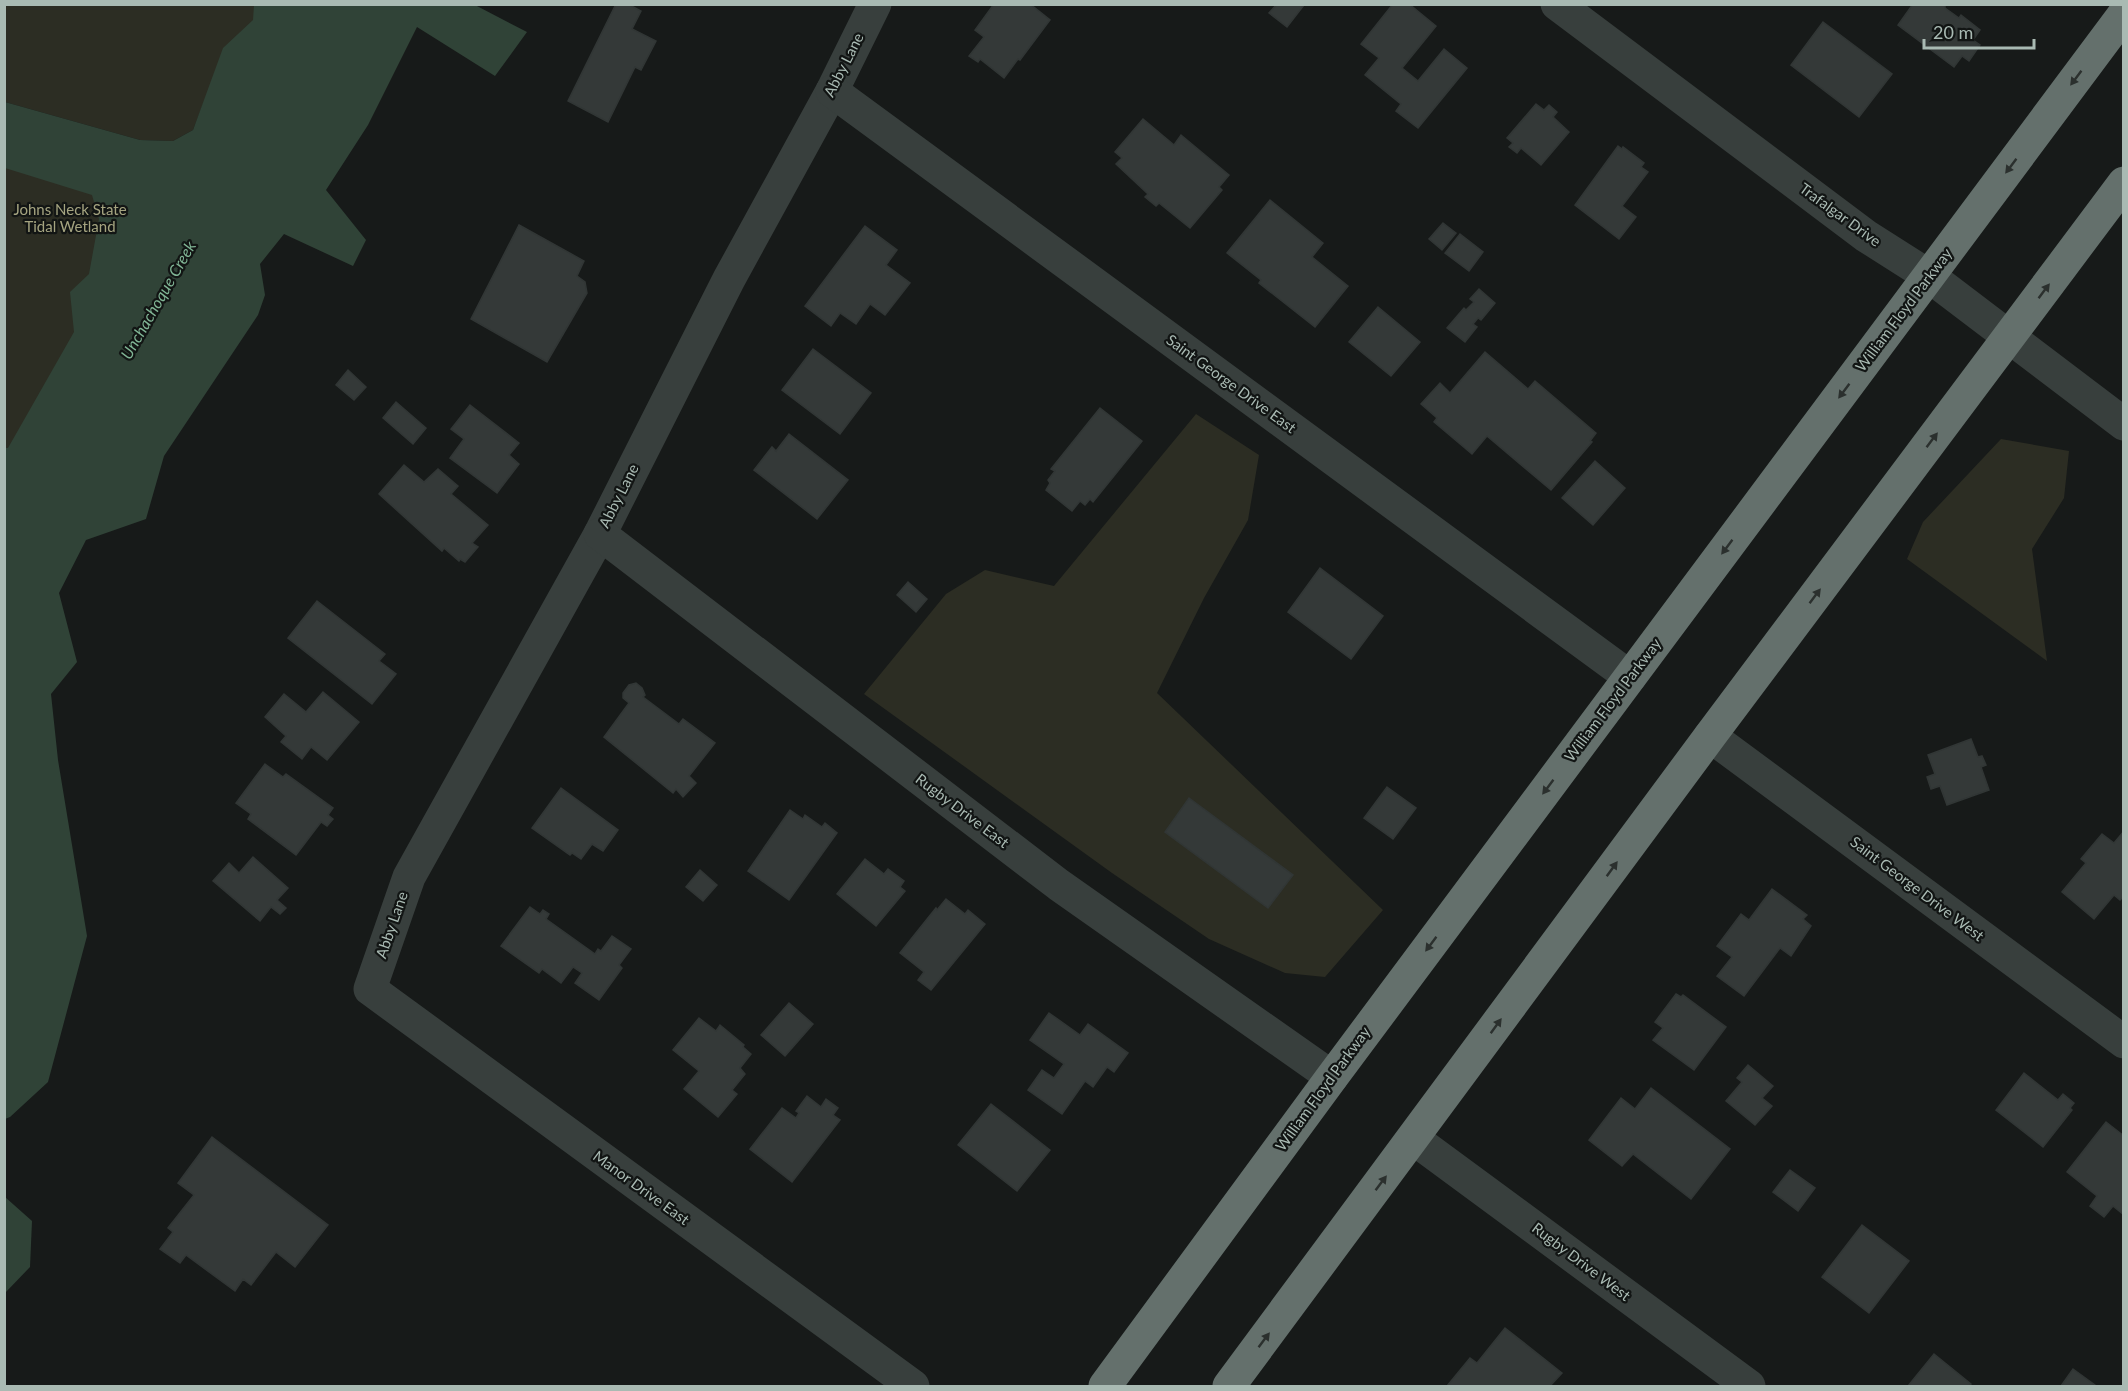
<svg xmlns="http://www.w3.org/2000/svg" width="2128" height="1391" viewBox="0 0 2128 1391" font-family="Lato,sans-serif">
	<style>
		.green { fill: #2c2d23 }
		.water { fill: #304337 }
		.building { fill: #343938; stroke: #313635; stroke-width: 1.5 }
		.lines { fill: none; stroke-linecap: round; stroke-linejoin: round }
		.street { stroke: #383f3d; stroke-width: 33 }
		.highway { stroke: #64706c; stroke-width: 33 }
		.oneway { fill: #2b302e }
		.labels { text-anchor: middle; stroke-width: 4.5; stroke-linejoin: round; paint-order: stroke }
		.street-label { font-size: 15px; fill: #a9bab3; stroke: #121514 }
		.park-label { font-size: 15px; fill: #a5a480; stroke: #121514 }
		.water-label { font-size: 16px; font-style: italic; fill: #80b595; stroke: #121514 }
	</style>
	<rect width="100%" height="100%" fill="#171a19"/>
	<g class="green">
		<polygon points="4,5 310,5 205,99 193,130 173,141 140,140 5,102"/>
		<polygon points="5,105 191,190 5,563"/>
		<polygon points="1196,414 1259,455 1248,520 1204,598 1157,693 1383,910 1325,977 1285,973 1209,939 1112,873 864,694 946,594 985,570 1054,586"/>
		<polygon points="2001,439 2069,451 2064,498 2032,549 2047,661 1907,559 1923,522"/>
	</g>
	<g class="water">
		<polygon points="254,5 475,5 527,32 495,76 417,27 368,125 326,190 366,240 353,266 284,234 260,264 265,295 258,315 164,456 146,519 86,540 59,593 77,662 51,694 58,760 87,936 48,1082 10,1117 5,1119 5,448 8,448 74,332 70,292 89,274 99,219 92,195 5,168 5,102 140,140 173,141 193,130 223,48 253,20"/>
		<polygon points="5,1197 32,1221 30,1267 5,1293"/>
	</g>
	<g class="building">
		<polygon points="616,4 628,4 641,11 632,29 656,41 641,70 635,67 608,122 568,101"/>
		<polygon points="994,4 1030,4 1050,20 1020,60 1018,59 1004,78 980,59 978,62 969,56 984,37 975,30"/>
		<polygon points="1277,4 1304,4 1304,5 1287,27 1269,13"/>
		<polygon points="1393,4 1409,4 1436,26 1402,68 1418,81 1444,49 1467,68 1418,128 1396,111 1401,104 1365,75 1379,58 1361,44"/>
		<polygon points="1913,4 1945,4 1945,8 1959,18 1961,15 1980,30 1973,40 1980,45 1969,61 1962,56 1954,67 1898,25"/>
		<polygon points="1823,22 1892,74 1859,117 1791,65"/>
		<polygon points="1536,104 1544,110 1549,105 1557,112 1553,117 1569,132 1541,165 1521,148 1517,153 1509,147 1513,143 1507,138"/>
		<polygon points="1143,119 1174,145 1181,135 1229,175 1219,187 1222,190 1190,228 1159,203 1156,206 1145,197 1148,194 1116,164 1122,158 1115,152"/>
		<polygon points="1618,146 1622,149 1623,147 1644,163 1641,167 1648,172 1622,206 1636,217 1619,239 1575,205"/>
		<polygon points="1270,200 1323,243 1312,257 1348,286 1315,327 1259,283 1261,280 1227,253"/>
		<polygon points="1443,223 1456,233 1442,250 1429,239"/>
		<polygon points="519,225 584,261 577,276 585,282 587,293 547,362 471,319"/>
		<polygon points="865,226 897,250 886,265 910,283 885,315 870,304 856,324 840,313 831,326 805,306"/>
		<polygon points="1460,234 1483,252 1469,271 1445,253"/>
		<polygon points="1479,289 1495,303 1481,320 1478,318 1473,324 1477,327 1465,342 1447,328 1464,308 1466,310 1474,302 1470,299"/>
		<polygon points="1378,307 1420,342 1391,376 1349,342"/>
		<polygon points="813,349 871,393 840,434 782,390"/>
		<polygon points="1485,352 1528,389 1535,381 1596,433 1590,441 1592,442 1551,490 1487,436 1472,454 1434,422 1437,418 1421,404 1440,383 1450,393"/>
		<polygon points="348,370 366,387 354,400 336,385"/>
		<polygon points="396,402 426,428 413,444 383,418"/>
		<polygon points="470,405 519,443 509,455 519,464 497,493 450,458 464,439 451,429"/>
		<polygon points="1100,408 1142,441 1093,502 1090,499 1085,505 1080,501 1072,511 1046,490 1050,483 1048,480 1055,471 1051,469"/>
		<polygon points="789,434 848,480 817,519 754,470 772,447 776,451"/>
		<polygon points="1595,461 1625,488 1593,525 1562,498"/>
		<polygon points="404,465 424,482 438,469 458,486 451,494 488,525 472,543 478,547 465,562 460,559 459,561 444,548 442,551 379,494"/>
		<polygon points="1320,568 1383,616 1351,659 1288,612"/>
		<polygon points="908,582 927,599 916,612 897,595"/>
		<polygon points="317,601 385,654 379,661 396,674 372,704 288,638"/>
		<polygon points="636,683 642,688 645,695 643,697 679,724 683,719 715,743 689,776 696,783 683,797 676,789 673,793 604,737 629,703 623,698 623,693 629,685"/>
		<polygon points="323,692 359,722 327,760 311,747 302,759 281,742 286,736 265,717 284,694 306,712"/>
		<polygon points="1971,739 1978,757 1982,756 1986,765 1981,767 1989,790 1947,805 1940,786 1931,789 1927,777 1935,774 1928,755"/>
		<polygon points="265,764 283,777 286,774 333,808 328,815 333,819 327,826 321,822 296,855 248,819 251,814 236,803"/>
		<polygon points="1387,787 1416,808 1393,839 1364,818"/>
		<polygon points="561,788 618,830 603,851 592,844 581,859 572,853 570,855 532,828"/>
		<polygon points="1189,798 1293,875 1268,908 1165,832"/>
		<polygon points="790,810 803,819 805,815 822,827 825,823 837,833 789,900 748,871"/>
		<polygon points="2124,831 2124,896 2120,900 2114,895 2094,919 2062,892 2086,863 2081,859 2102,834 2114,843"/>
		<polygon points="253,857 288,888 277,900 286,908 280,914 271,907 260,921 213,881 229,863 239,873"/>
		<polygon points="865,859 884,874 888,869 904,881 900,887 905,891 876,926 837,894"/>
		<polygon points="700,870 717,885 703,901 686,887"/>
		<polygon points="1772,889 1807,915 1803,919 1811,926 1791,956 1780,948 1744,996 1717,976 1732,957 1717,946 1741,914 1749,920"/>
		<polygon points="946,899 965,914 968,910 985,924 931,990 918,980 924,972 900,953 936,908 937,910"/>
		<polygon points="530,907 540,914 543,910 549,914 546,919 595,954 598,949 601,951 612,936 631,949 619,965 622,968 599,1000 575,983 582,973 573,967 561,983 542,969 539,973 501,946"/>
		<polygon points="1676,994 1681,997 1683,995 1726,1027 1694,1070 1653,1040 1663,1028 1655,1022"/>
		<polygon points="789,1003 813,1024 785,1056 761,1035"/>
		<polygon points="1049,1013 1080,1035 1088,1024 1128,1053 1114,1072 1107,1067 1093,1087 1085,1081 1062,1114 1028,1090 1042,1070 1054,1078 1064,1064 1030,1040"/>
		<polygon points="699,1018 716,1031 720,1025 744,1045 743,1047 751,1054 740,1068 745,1074 732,1090 737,1094 718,1117 684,1089 699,1071 673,1050"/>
		<polygon points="1748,1065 1773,1086 1762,1098 1772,1106 1755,1125 1726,1101 1742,1082 1737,1078"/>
		<polygon points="2024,1073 2058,1100 2063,1094 2074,1103 2070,1108 2072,1110 2043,1147 1996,1110"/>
		<polygon points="1651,1088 1730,1149 1691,1199 1633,1154 1622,1166 1589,1140 1621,1098 1635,1109"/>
		<polygon points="807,1096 821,1107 826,1099 838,1108 833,1115 840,1120 792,1182 750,1149 782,1108 796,1118 799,1113 796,1111"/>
		<polygon points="991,1104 1050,1150 1017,1191 958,1145"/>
		<polygon points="2106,1122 2124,1136 2124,1215 2113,1206 2104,1217 2090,1206 2097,1196 2067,1172"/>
		<polygon points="212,1137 328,1225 295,1267 276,1252 251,1285 243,1279 235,1291 186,1255 180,1263 160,1249 173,1232 168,1228 194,1195 178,1183"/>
		<polygon points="1790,1170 1815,1188 1798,1211 1773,1192"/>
		<polygon points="1862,1225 1909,1261 1869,1313 1822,1277"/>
		<polygon points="1505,1328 1562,1373 1550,1386 1447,1386 1470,1358 1477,1363"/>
		<polygon points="1934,1354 1971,1384 1969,1386 1908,1386"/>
		<polygon points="2073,1369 2095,1385 2094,1386 2061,1386"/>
	</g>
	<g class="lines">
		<g class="street">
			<polyline points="875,4 832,91 729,279 600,534 409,877 370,989 913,1386"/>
			<polyline points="1557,4 1866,236 1929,276 2124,424"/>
			<polyline points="832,91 1630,677"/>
			<polyline points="600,534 1059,885 1332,1077"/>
			<polyline points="1710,736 2124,1042"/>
			<polyline points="1414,1139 1749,1386"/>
		</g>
		<g class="highway">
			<polyline points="1105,1386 1332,1077 2124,14"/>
			<polyline points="1229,1386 1710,736 2124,183"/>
		</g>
	</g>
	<defs><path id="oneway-solid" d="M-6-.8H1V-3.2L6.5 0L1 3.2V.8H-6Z" transform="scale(1.5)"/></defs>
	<g class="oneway">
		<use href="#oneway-solid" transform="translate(2076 78) rotate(127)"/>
		<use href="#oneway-solid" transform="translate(2011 166) rotate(127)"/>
		<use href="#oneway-solid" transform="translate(2044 291) rotate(-53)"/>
		<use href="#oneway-solid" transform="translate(1844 391) rotate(127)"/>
		<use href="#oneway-solid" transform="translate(1932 440) rotate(-53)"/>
		<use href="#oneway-solid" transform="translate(1727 547) rotate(127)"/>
		<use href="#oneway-solid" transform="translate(1815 596) rotate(-53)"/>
		<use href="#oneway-solid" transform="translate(1548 787) rotate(127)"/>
		<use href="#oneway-solid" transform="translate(1612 869) rotate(-54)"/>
		<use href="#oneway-solid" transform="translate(1431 944) rotate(127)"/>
		<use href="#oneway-solid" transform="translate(1496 1026) rotate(-54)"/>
		<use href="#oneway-solid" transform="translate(1381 1183) rotate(-53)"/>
		<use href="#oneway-solid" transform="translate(1264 1340) rotate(-53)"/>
	</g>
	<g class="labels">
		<g class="street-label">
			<text transform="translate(844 65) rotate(-63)" y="5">Abby Lane</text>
			<text transform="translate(1840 215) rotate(36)" y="5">Trafalgar Drive</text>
			<text transform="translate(1904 310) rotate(-53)" y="5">William Floyd Parkway</text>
			<text transform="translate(1231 384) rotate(36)" y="5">Saint George Drive East</text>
			<text transform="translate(619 496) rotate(-63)" y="5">Abby Lane</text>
			<text transform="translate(1613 700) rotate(-53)" y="5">William Floyd Parkway</text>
			<text transform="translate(962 811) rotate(37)" y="5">Rugby Drive East</text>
			<text transform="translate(1917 889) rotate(37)" y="5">Saint George Drive West</text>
			<text transform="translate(392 925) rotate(-71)" y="5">Abby Lane</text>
			<text transform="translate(1323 1089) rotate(-54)" y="5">William Floyd Parkway</text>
			<text transform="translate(641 1188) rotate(36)" y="5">Manor Drive East</text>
			<text transform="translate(1581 1262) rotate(37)" y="5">Rugby Drive West</text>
		</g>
		<g class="park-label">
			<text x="70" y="215">Johns Neck State<tspan x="70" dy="17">Tidal Wetland</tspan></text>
		</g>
		<g class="water-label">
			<text transform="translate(158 300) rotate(-60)" y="6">Unchachoque Creek</text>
		</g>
	</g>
	<rect width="2128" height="1391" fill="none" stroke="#a9bab3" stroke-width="12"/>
	<path d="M1924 39v9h110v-9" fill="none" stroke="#a9bab3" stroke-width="3"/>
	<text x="1933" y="39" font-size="18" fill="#a9bab3" stroke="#121514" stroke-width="4.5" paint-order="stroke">20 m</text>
</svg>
